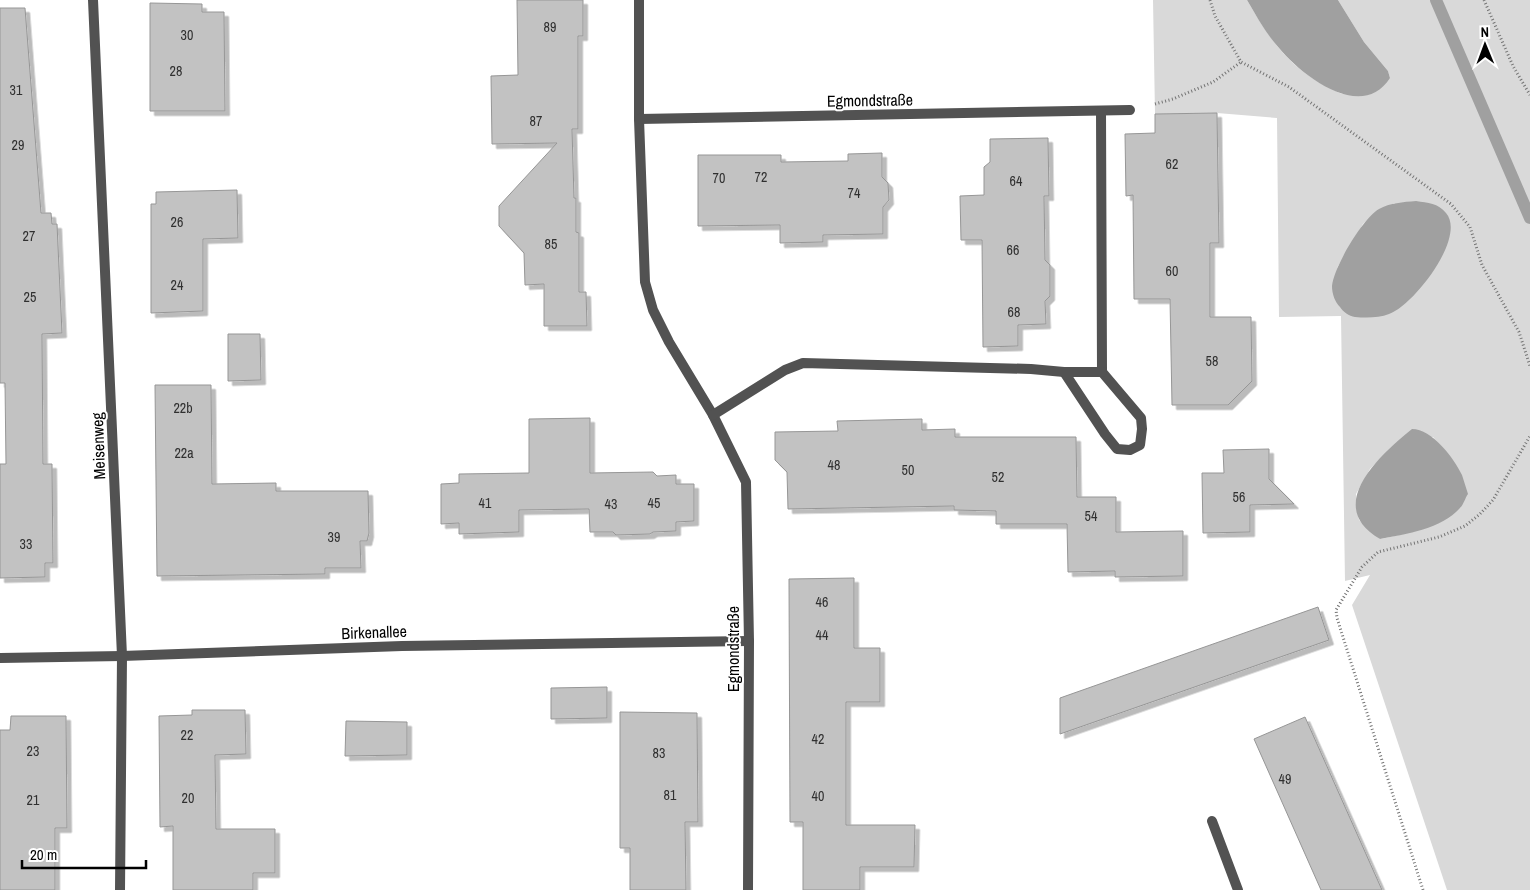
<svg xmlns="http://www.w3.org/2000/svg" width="1530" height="890" viewBox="0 0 1530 890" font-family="'Archivo Narrow',sans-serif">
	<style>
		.green { fill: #d9d9d9; fill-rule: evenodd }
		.water { fill: #a0a0a0 }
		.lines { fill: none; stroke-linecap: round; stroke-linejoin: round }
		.stream { stroke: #a0a0a0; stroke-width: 12 }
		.building { fill: #c2c2c2; stroke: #969696; filter: url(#shadow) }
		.path { stroke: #747474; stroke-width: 3; stroke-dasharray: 1 2.5; stroke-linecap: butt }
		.lane { stroke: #525252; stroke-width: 10 }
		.street { stroke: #525252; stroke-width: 10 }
		.labels { text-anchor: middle; stroke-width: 4; stroke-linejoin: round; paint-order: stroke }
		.number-label { font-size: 14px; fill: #303030 }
		.street-label { font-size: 16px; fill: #000; stroke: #fff }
	</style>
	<defs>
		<filter id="shadow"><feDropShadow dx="4.5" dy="4.5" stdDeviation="0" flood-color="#0004"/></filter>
	</defs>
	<rect width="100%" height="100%" fill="#fff"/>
	<path class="green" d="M1153,0H1247C1273,45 1293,73 1342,94L1390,78L1388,71L1364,42L1338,0H1530V890H1447L1352,605L1370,575L1345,581L1341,316L1279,317L1277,118L1217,113L1155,114ZM1395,203L1337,268L1363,224L1378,210ZM1433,437L1448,454L1461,474V507C1437,526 1411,533 1380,539L1359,520L1356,494L1370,469L1395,444Z"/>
	<g class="water">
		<path d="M1247,0H1338L1364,42L1388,71L1390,78C1362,122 1302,76 1279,48C1266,34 1257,17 1247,0Z"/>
		<path d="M1416,201C1428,203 1438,203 1446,213C1467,237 1413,306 1389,314C1379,318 1366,318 1355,317C1349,316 1343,312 1340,307C1335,302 1332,294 1332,286C1334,267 1362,219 1379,209C1390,203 1403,202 1416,201Z"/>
		<path d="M1412,429C1432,429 1454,458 1462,475C1464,481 1466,488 1468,494C1465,498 1464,504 1460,508C1441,529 1407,534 1380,539C1323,506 1380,455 1412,429Z"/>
	</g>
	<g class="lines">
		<polyline class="stream" points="1436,0 1530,218"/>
	</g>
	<g class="building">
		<polygon points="517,0 583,0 583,36 578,36 578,129 572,129 574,198 576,198 576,232 579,233 579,292 586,292 587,326 544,326 544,284 525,285 524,253 499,226 499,206 557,143 492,144 491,76 518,75"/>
		<polygon points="150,3 202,4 202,12 224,12 225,111 150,111"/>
		<polygon points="0,8 25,8 41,213 51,213 52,224 57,224 62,333 42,334 43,464 52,464 53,563 45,563 45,577 0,578 0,464 6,464 5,383 0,383"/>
		<polygon points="1217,113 1219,243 1210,243 1210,317 1251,317 1252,381 1228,405 1172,405 1170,299 1134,299 1133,195 1126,196 1125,134 1155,133 1155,114"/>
		<polygon points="1048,138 1049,196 1044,196 1045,260 1050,265 1050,296 1045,301 1046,324 1018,325 1018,346 983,347 982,240 961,240 960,196 984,195 984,167 990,162 990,139"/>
		<polygon points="882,153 882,177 888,183 889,200 883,207 883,234 823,235 823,242 780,243 780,225 698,226 698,155 781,155 781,162 848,161 848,154"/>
		<polygon points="237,190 238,238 203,239 203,311 151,313 151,204 156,204 156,192"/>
		<polygon points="228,334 260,334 261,380 228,381"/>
		<polygon points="155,385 211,385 212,484 276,483 276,491 368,491 369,533 367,541 360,541 361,568 325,568 325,574 157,576"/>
		<polygon points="590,418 590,473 653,472 657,476 676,475 676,484 694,484 694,521 676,522 676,531 653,532 650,534 616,535 613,532 590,532 589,509 519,510 519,532 459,534 459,523 441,524 441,484 459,483 459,474 529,473 529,419"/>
		<polygon points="922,419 922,430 955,429 955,437 1076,437 1077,497 1116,497 1116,532 1183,531 1183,576 1115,577 1115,571 1068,572 1067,524 996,524 996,511 954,510 954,506 788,509 787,472 775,460 775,432 838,431 837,421"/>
		<polygon points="1269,449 1269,479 1294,504 1250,505 1250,532 1203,533 1202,473 1224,473 1223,450"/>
		<polygon points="854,578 854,648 880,648 880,702 846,702 846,825 915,825 914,867 860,867 860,890 803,890 803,822 790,822 789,579"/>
		<polygon points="1318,607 1329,640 1060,734 1060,698"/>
		<polygon points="607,687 607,718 551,719 551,688"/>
		<polygon points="192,710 245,710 246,754 215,755 216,829 275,829 275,873 253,873 253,890 173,890 173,826 160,827 159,716 192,715"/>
		<polygon points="620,712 697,713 698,822 685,822 686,890 630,890 630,848 620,848"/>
		<polygon points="11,716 66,716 67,828 55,828 55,890 0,890 0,730 10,730"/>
		<polygon points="1305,717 1382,890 1321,890 1254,739"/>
		<polygon points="346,721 407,722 407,755 345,756"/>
	</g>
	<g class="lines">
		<g class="path">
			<polyline points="1210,0 1215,16 1241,62 1289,87 1451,204 1470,227 1482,265 1519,332 1530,366"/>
			<polyline points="1484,0 1513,66 1530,95"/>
			<polyline points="1155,104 1173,99 1213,82 1241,62"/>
			<polyline points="1423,890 1337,618 1336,610 1362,567 1378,552 1439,537 1465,526 1480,514 1493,500 1530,436"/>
		</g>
		<polyline class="lane" points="1212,821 1238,890"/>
		<g class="street">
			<polyline points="93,0 122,656 120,890"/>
			<polyline points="639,0 639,119 645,282 653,310 669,342 713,415 746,482 749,641 748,890"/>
			<polyline points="639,119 1130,110"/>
			<polyline points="1064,372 1105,434 1117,449 1130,450 1140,445 1142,429 1141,418 1102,372 1101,111"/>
			<polyline points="713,415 785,370 803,363 1031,369 1064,372 1102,372"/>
			<polyline points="0,658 122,656 402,646 749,641"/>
		</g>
	</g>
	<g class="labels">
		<g class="number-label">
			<text x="550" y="32">89</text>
			<text x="187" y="40">30</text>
			<text x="176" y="76">28</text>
			<text x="16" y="95">31</text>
			<text x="536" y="126">87</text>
			<text x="18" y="150">29</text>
			<text x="1172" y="169">62</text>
			<text x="761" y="182">72</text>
			<text x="719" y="183">70</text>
			<text x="1016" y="186">64</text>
			<text x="854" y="198">74</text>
			<text x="177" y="227">26</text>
			<text x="29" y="241">27</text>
			<text x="551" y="249">85</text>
			<text x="1013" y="255">66</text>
			<text x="1172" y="276">60</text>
			<text x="177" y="290">24</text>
			<text x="30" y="302">25</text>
			<text x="1014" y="317">68</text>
			<text x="1212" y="366">58</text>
			<text x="183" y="413">22b</text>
			<text x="184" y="458">22a</text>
			<text x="834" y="470">48</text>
			<text x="908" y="475">50</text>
			<text x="998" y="482">52</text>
			<text x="1239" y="502">56</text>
			<text x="485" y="508">41</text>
			<text x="654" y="508">45</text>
			<text x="611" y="509">43</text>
			<text x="1091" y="521">54</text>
			<text x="334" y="542">39</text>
			<text x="26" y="549">33</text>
			<text x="822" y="607">46</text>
			<text x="822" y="640">44</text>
			<text x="187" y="740">22</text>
			<text x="818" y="744">42</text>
			<text x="33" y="756">23</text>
			<text x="659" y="758">83</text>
			<text x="1285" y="784">49</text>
			<text x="670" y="800">81</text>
			<text x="818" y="801">40</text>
			<text x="188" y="803">20</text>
			<text x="33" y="805">21</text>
		</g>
		<g class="street-label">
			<text transform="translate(870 100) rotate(-1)" y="6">Egmondstraße</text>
			<text transform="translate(98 446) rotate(-92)" y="6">Meisenweg</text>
			<text transform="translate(374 632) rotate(-2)" y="6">Birkenallee</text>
			<text transform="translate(733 649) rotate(-90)" y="6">Egmondstraße</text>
		</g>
	</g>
	<g transform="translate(1485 45) rotate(359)" stroke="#ffffff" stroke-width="4" paint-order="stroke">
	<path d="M0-4L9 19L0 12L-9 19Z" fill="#000000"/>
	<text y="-8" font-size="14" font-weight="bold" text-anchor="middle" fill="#000000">N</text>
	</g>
	<path d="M22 860v8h124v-8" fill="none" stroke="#000000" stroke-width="2.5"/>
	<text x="30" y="860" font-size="15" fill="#000000" stroke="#ffffff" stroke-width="4" paint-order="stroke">20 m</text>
</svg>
